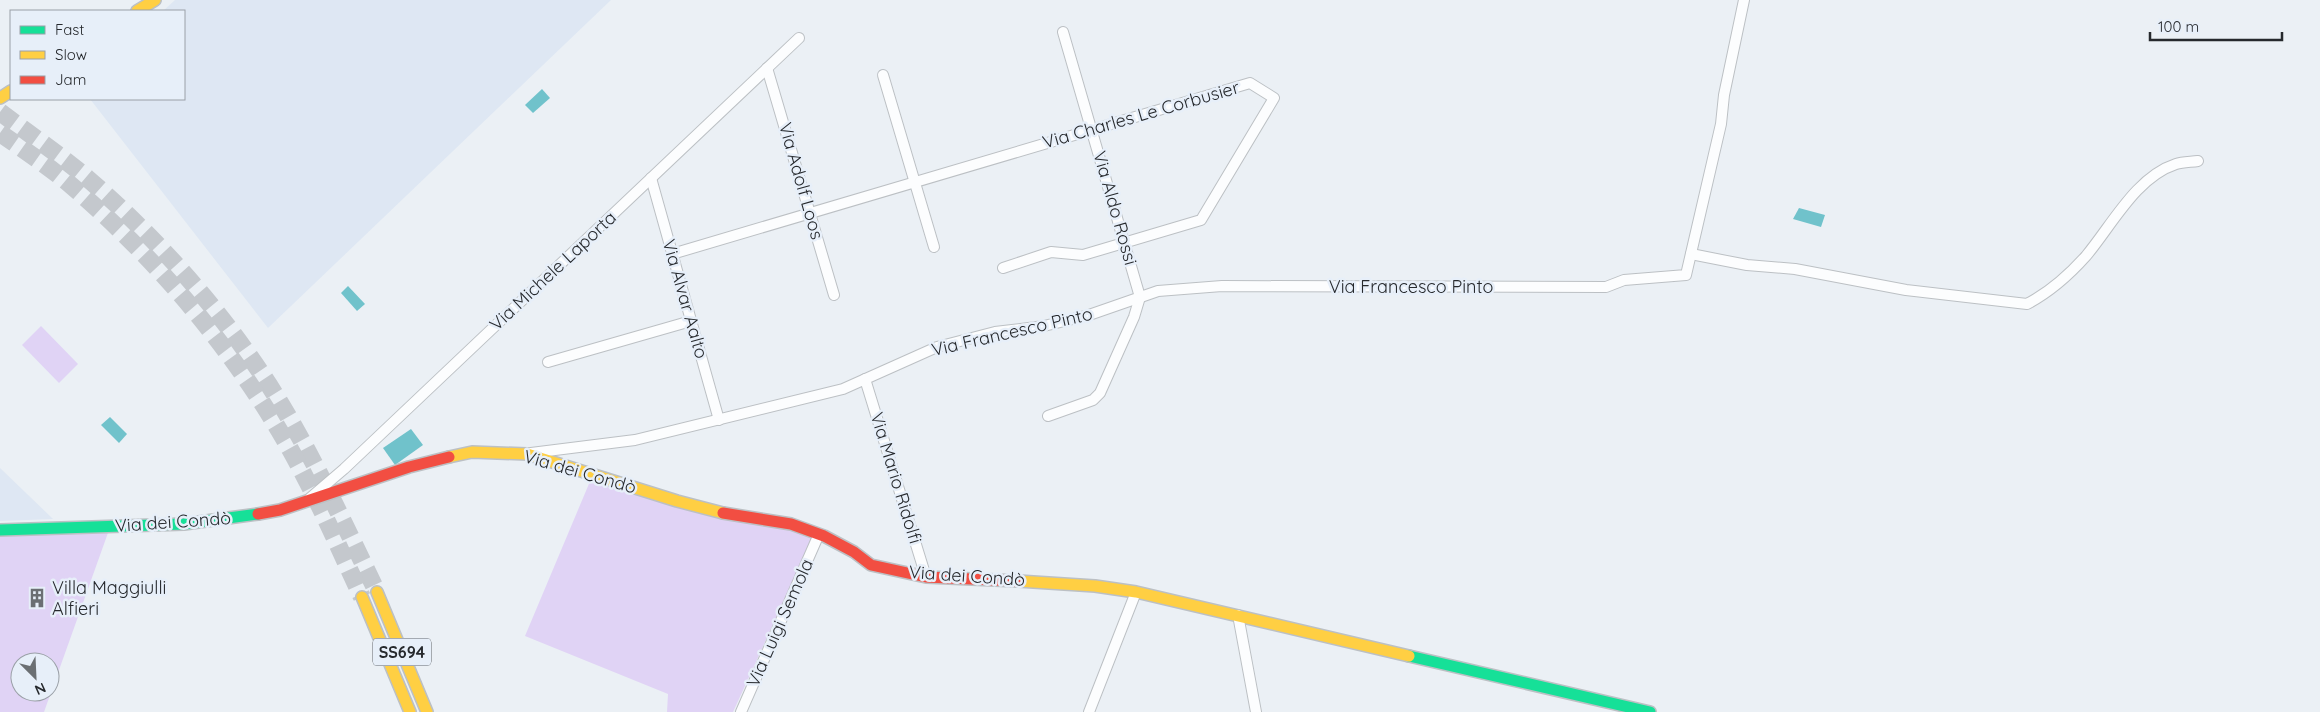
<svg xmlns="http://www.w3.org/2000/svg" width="2320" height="712" viewBox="0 0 2320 712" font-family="Quicksand,sans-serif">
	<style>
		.built { fill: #dee7f3 }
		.green { fill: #e0d3f5; fill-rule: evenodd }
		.water { fill: #70c2cb }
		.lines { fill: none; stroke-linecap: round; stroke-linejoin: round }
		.highway-tunnel { stroke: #c4c8cd; stroke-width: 18; stroke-dasharray: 18 9; stroke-linecap: butt }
		.street-casing { stroke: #bcc0c4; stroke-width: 12 }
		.fast-casing { stroke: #bcc0c4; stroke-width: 14 }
		.slow-casing { stroke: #bcc0c4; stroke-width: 14 }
		.jam-casing { stroke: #bcc0c4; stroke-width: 14 }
		.street { stroke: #fcfdfe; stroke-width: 10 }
		.fast { stroke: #16e098; stroke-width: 11 }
		.slow { stroke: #ffcf43; stroke-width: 11 }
		.jam { stroke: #f24e42; stroke-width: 11 }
		.labels { text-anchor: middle; stroke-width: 5; stroke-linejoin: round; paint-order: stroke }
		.shield { fill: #e7eff9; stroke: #60646a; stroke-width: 1 }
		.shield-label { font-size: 16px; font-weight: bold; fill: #26292d }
		.street-label { font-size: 18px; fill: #26292d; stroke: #e7eff9 }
		.poi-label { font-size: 18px; fill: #26292d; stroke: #e7eff9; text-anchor: start }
	</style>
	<rect width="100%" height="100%" fill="#ebf0f5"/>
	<g class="built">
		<polygon points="175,0 611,0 268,328 90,99 184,99 184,11 163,11"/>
		<polygon points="0,468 53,519 0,521"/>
	</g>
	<g class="green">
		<polygon points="41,326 78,364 59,383 22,345"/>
		<polygon points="591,479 790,527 813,537 733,712 667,712 668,694 525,636"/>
		<path d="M109,530L44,712H0V536ZM20,662H50V692H20Z"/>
	</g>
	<g class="water">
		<polygon points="542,89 550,98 533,113 525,105"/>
		<polygon points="1799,208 1825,215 1821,227 1793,219"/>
		<polygon points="348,286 365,304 357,311 341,293"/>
		<polygon points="110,417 127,434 119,443 101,425"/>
		<polygon points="411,429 423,445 395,465 383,448"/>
	</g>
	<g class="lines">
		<g class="highway-tunnel">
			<path d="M0,112C29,134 60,155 87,178C161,242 228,318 279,401C316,462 346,528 377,592"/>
			<path d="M0,133C24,150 50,167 73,187C167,268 251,370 307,481C327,519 344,559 362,597"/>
		</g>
		<defs>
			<g id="street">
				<polyline points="767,68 834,295"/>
				<polyline points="883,75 934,247"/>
				<polyline points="651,178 719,420"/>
				<polyline points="672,254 1250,83 1274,98 1201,220 1083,255 1051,252 1003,268"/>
				<path d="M1691,254L1747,265L1795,269L1906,290L2027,304C2050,292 2069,275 2086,256C2112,225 2136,177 2176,164C2182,162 2191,162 2198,161"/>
				<polyline points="548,362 691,321"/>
				<polyline points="865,379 926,577"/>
				<polyline points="1048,416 1093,400 1100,393 1134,317 1140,297 1063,32"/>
				<polyline points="531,453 635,440 843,389 937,347 995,332 1044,326 1089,315 1158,291 1222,286 1606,287 1624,280 1686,275 1721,124 1724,95 1744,0"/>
				<polyline points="310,498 344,469 799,38"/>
				<polyline points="1238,615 1256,712"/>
				<polyline points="741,712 819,534"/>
				<polyline points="1089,712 1136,592"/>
			</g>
			<g id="fast">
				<polyline points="0,530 184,524 258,514"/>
				<polyline points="1409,656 1650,712"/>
			</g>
			<g id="slow">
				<polyline points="137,11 155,0"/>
				<polyline points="0,98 11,91"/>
				<polyline points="449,457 472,452 527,454 677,501 723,513"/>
				<polyline points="1018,581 1095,586 1136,592 1409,656"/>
				<polyline points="377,592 427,712"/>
				<polyline points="362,597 410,712"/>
			</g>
			<g id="jam">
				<polyline points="723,513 791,524 824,536 854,552 871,565 926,577 1018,581"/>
				<polyline points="258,514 280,510 409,467 449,457"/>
			</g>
		</defs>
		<use href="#street" class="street-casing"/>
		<use href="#fast" class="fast-casing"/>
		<use href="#slow" class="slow-casing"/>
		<use href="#jam" class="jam-casing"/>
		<use href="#street" class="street"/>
		<use href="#fast" class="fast"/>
		<use href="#slow" class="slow"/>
		<use href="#jam" class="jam"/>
	</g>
	<defs>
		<symbol id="building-bare" viewBox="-9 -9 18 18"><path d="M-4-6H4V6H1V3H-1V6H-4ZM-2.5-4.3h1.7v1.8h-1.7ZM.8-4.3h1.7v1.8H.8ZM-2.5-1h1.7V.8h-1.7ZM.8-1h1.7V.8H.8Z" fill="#6b6f73" stroke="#e7eff9" stroke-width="2.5" paint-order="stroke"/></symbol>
	</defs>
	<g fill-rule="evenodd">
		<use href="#building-bare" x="23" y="584" width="28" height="28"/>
	</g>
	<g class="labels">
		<rect class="shield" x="373" y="638.5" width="58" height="27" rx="4"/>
		<g class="shield-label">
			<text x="402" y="658">SS694</text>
		</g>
		<g class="street-label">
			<text transform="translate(1141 115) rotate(-16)" y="6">Via Charles Le Corbusier</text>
			<text transform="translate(801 181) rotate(74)" y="6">Via Adolf Loos</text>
			<text transform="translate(1115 208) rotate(74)" y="6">Via Aldo Rossi</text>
			<text transform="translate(553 271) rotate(-43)" y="6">Via Michele Laporta</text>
			<text x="1411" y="293">Via Francesco Pinto</text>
			<text transform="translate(685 299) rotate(74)" y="6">Via Alvar Aalto</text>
			<text transform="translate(1012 332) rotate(-13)" y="6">Via Francesco Pinto</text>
			<text transform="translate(580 472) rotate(16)" y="6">Via dei Condò</text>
			<text transform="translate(896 478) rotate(73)" y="6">Via Mario Ridolfi</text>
			<text transform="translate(173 522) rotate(-4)" y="6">Via dei Condò</text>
			<text transform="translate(967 576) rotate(4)" y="6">Via dei Condò</text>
			<text transform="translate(780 623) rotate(-66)" y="6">Via Luigi Semola</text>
		</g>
		<g class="poi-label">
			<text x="52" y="594">Villa Maggiulli<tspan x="52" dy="21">Alfieri</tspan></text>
		</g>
	</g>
	<rect x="10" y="10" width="175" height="90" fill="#e7eff9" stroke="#9aa0a7"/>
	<rect x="20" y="26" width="25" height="8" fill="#16e098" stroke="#9aa0a7"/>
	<text x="55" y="35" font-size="15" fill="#26292d">Fast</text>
	<rect x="20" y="51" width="25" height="8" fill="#ffcf43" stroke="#9aa0a7"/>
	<text x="55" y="60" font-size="15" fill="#26292d">Slow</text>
	<rect x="20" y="76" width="25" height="8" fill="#f24e42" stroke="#9aa0a7"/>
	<text x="55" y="85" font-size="15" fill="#26292d">Jam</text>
	<g transform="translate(35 677) rotate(156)"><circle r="24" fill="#e7eff9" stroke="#9aa0a7"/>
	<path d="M0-4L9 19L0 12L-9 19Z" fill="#6b6f73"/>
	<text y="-8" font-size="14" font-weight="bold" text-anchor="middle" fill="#26292d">N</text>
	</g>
	<path d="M2150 32v8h132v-8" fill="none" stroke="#26292d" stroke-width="2.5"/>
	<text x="2158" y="32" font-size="15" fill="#26292d" stroke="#e7eff9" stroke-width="4" paint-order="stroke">100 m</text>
</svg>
